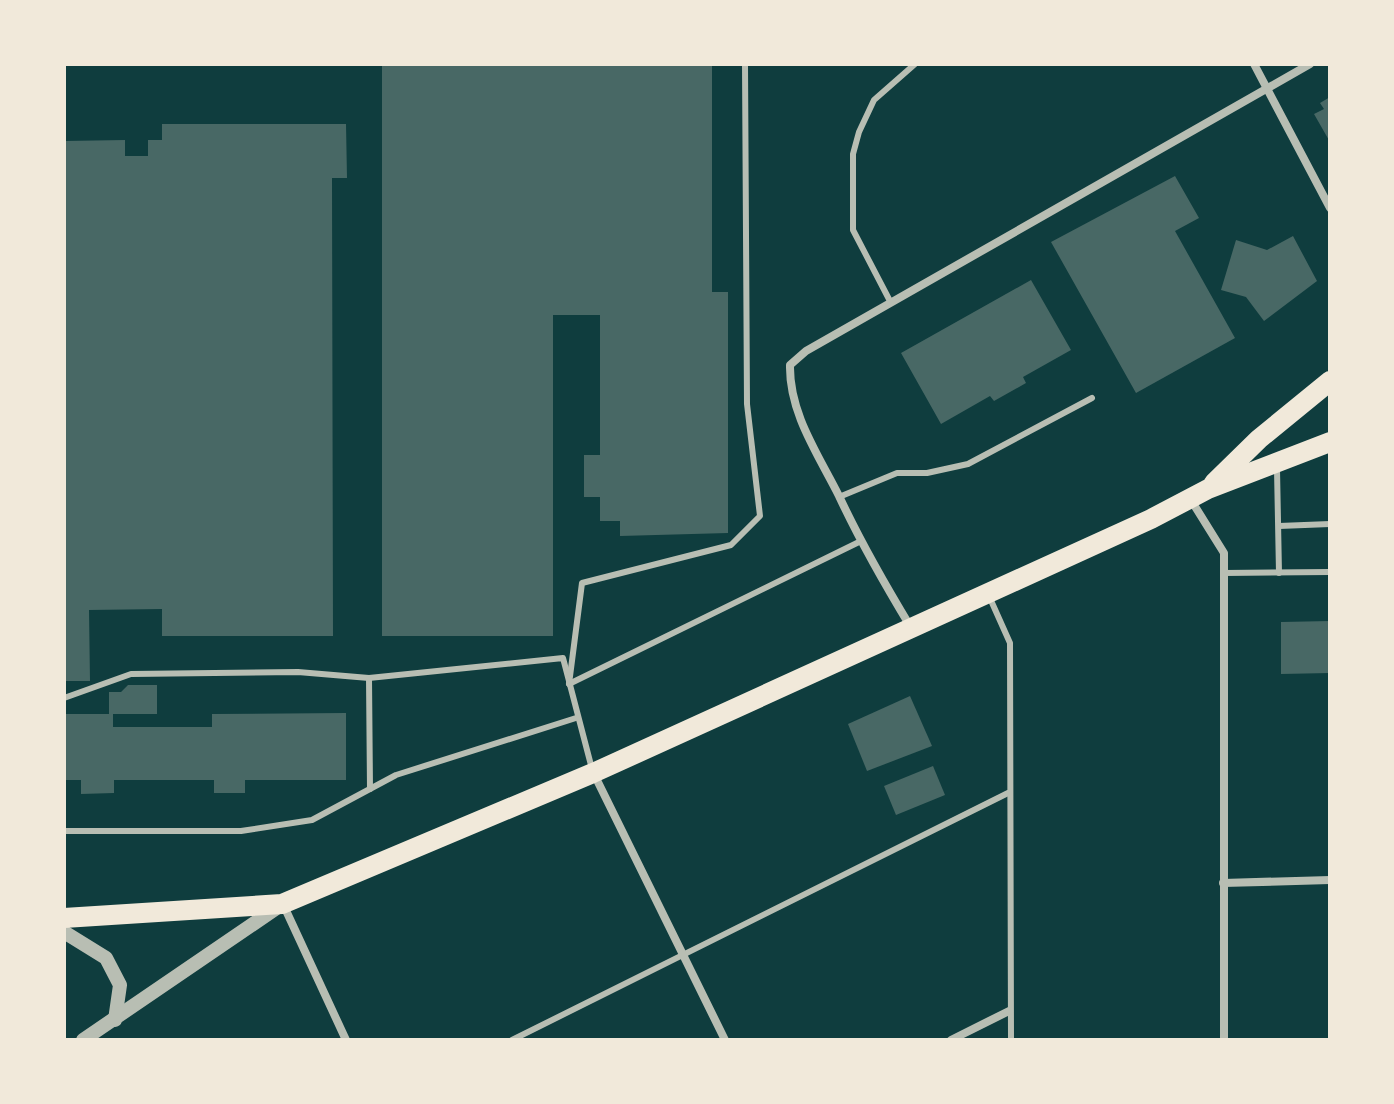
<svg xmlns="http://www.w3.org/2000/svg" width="1394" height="1104" viewBox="0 0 1394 1104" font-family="'Work Sans',sans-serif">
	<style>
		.building { fill: #486865 }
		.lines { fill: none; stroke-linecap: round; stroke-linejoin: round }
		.service { stroke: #b8beb3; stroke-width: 6 }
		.minor { stroke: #b8beb3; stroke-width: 8 }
		.tertiary { stroke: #b8beb3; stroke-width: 14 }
		.primary { stroke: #f1e9da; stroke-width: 20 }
	</style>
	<rect width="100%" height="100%" fill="#0f3d3e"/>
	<g class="building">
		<polygon points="382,64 712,64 712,292 728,292 728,533 620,536 620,521 600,521 600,497 584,497 584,455 600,455 600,315 553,315 553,636 382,636"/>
		<polygon points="1330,97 1330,142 1314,114 1324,109 1320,103"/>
		<polygon points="162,124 346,124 347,178 332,178 333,636 162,636 162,609 89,610 90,681 64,681 64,141 125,140 125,156 148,156 148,140 162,140"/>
		<polygon points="1175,176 1199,218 1175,231 1235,338 1136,393 1051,242"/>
		<polygon points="1293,236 1317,281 1264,321 1246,297 1221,290 1236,240 1267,250"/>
		<polygon points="1031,280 1071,350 1023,377 1026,383 994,401 990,396 941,424 901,353"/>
		<polygon points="1330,621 1330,673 1281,674 1281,622"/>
		<polygon points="128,685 157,685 157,714 113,714 113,727 212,727 212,714 346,713 346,780 245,780 245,793 214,793 214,780 114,780 114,793 81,794 81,780 64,780 64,714 109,714 109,692 121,692"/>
		<polygon points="910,696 932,746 867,771 848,724"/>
		<polygon points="933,766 945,795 896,815 884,786"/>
	</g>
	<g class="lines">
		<g class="service">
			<polyline points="891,303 853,230 853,154 859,132 874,100 915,64"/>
			<polyline points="1277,469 1279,573"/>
			<polyline points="839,497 897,473 927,473 968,464 1092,398"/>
			<polyline points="1279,526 1330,524"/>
			<polyline points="1224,573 1330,572"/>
			<polyline points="989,596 1010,643 1011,1040"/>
			<polyline points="569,684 582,583 731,545 760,516 747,404 745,64"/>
			<polyline points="569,684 859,542"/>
			<polyline points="64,698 131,674 298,672 369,678"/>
			<polyline points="370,789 369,678 563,658 592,769"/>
			<polyline points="64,831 241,831 312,820 396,775 576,718"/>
			<polyline points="512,1040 1008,793"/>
		</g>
		<g class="minor">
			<polyline points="1254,64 1330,208"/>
			<polyline points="1191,500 1224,553 1224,1040"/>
			<path d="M910,626C884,583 860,541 839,496C818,454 789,413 790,365L806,351L1310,64"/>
			<polyline points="594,774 725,1040"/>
			<polyline points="1223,883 1330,880"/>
			<polyline points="283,904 346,1040"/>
			<polyline points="951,1040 1009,1011"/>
		</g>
		<g class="tertiary">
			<polyline points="64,932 106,958 120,985 115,1020"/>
			<polyline points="83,1040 281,905"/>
		</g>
		<g class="primary">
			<polyline points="1214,483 1259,439 1330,381"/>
			<polyline points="64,918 282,904 593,773 1151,519 1208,489 1330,442"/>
		</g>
	</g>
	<rect width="1394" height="1104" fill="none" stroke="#f1e9da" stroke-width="132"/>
</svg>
